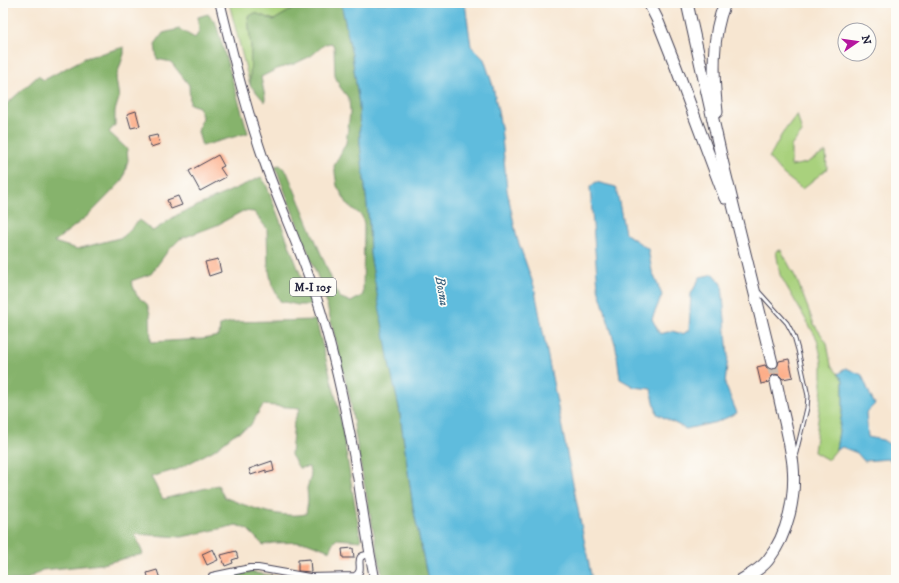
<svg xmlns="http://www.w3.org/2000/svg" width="899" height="583" viewBox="0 0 899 583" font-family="'IM FELL DW Pica',serif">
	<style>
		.green { fill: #a9d17d; stroke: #667a5c }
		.forest { fill: #86b36c; stroke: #546a54; fill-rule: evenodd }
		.water { fill: #5fbcdd; stroke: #406f8c }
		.building { fill: #fdae89 }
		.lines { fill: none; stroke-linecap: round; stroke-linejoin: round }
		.motorway-tunnel { stroke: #ccbfb3; stroke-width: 11; stroke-dasharray: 11 5.5; stroke-linecap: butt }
		.service-casing { stroke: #423f52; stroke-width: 5 }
		.minor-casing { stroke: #423f52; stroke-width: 8 }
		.primary-casing { stroke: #423f52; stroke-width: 11 }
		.motorway-casing { stroke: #423f52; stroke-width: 13 }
		.service { stroke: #fff; stroke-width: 3 }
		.minor { stroke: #fff; stroke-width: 6 }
		.primary { stroke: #fff; stroke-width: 9 }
		.motorway { stroke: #fff; stroke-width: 11 }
		.labels { text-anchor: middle; stroke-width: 3.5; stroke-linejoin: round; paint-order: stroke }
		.shield { fill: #fdfcf7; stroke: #646373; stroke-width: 1 }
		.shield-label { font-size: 11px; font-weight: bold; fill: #22223b }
		.water-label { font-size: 13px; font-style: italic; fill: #3a607c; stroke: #fdfcf7 }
	</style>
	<rect width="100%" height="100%" fill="#fdfcf7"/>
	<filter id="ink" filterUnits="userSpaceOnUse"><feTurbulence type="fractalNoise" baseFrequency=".025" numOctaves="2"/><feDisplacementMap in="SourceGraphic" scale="8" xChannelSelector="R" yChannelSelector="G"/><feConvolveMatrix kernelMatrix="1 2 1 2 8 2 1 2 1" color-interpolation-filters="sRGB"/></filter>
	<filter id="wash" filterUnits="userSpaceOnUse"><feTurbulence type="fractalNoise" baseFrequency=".012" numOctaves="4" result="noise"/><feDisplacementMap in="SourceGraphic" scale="16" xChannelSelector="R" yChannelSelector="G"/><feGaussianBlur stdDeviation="0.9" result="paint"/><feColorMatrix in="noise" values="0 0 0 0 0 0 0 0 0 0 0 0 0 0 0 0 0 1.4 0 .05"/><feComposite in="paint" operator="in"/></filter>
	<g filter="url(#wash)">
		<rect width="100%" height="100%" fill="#f7e6d1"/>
		<g class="green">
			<polygon points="229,3 303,3 274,20 255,13 248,17 251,47 250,85"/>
			<polygon points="797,114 802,132 791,146 791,166 806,163 826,152 827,169 802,189 783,174 769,158 782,134"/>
			<polygon points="781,250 797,280 814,324 827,343 831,365 843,380 843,406 836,450 828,460 814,452 822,388 822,362 817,339 780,275 776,251"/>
		</g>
		<g class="forest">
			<polygon points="303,3 341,3 352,55 359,105 360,144 369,222 370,254 399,407 413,507 428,580 383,580 358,452 350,399 324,293 275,166 280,165 287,172 339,297 351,302 363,295 364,224 362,216 348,205 337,186 334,166 346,143 350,113 349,99 340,87 335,76 334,47 332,43 325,44 311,56 294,64 277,69 261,77 265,97 265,102 250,85 251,47 248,17 255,13 274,20"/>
			<polygon points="208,14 216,24 248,133 202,146 198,132 202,117 199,107 190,104 189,85 171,62 157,59 155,44 163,33 179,29 195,38 199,32 198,17"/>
			<path d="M124,47V54L116,78L119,98L115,111V125L109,132L127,149L128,160L123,180L90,214L54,242L77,249L123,237L139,220L153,231L177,215L261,177L266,184L312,305H298L280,301L272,285L268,266L267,229L254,212L243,211L217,225L180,239L167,252L151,274L131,281L137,296L147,304L150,314L151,342L203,339L219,336L220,325L231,322L316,320L339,410L361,541L337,539L332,544L330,551L306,542L273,543L263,545L247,529L237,525L182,537L135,534L143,554L102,564L42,570L26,580H3V107L38,76L44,80L85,58ZM263,405L300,408L294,421L291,455L299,468L309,467L311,476L307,488L308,500L306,514C279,519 249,507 224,497L218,485L163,499L151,477L178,469L214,450L233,435L250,426Z"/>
			<polygon points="249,572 295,579 295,580 207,580"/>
		</g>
		<g class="water">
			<polygon points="341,3 465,3 471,46 484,59 493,86 501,127 507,190 517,238 534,286 592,580 428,580 413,507 399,407 390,368 370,254 369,222 360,144 359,105 352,55"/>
			<polygon points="596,182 616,187 625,233 648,249 652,271 662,295 652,319 660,334 672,331 683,334 689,330 691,294 700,277 714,274 722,284 728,356 725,384 737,413 717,422 686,429 657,414 651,389 634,387 620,379 616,347 598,288 590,187"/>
			<polygon points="846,368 862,375 871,397 875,404 866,413 868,437 883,440 892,446 896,444 896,463 888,459 864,461 857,453 842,447 836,450 843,406 843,380 838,374"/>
		</g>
		<g id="blocks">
			<g class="building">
				<polygon points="136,111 140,126 131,128 127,114"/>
				<polygon points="157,135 160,144 151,147 148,137"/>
				<polygon points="218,155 224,166 220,168 226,177 200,191 189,171"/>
				<polygon points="178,196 182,205 171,209 167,200"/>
				<polygon points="218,259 221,272 209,276 205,262"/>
				<polygon points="789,359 793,377 783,379 779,375 774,374 770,378 769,382 761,384 757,367 765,365 767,368 773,370 777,368 779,361"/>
				<polygon points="272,461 274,471 266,473 266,470 251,475 249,469"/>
				<polygon points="353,548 354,558 343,558 342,549"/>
				<polygon points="213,549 218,560 207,565 202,554"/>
				<polygon points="236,551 238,558 232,560 233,563 225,566 221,555"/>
				<polygon points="310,559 311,572 298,571 298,560"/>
				<polygon points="157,570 160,579 149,580 147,573"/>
			</g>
		</g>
	</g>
	<g filter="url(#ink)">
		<use href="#blocks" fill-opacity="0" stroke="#423f52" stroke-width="1"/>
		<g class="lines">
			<polyline class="motorway-tunnel" points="772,363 776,381"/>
			<defs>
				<polyline id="service" points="759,292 787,323 794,336 798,350 808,396 807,408 796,453"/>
				<path id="minor" d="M212,576L250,568H258L309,577L355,576C367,570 350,554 370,555"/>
				<path id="primary" d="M220,3C234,60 248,117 268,172C286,221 309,269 323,319C338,372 349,425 358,479C363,513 368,546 375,580"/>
				<g id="motorway">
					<polyline points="649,3 657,19 676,67 725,198"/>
					<polyline points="687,3 722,160 772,363"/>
					<path d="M717,112C713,77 711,36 725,3"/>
					<path d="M741,580C750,575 761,569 768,560C788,534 796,497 793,465C790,438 781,408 776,381"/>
				</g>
			</defs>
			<use href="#service" class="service-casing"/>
			<use href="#minor" class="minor-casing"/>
			<use href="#primary" class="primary-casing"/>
			<use href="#motorway" class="motorway-casing"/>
			<use href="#service" class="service"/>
			<use href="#minor" class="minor"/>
			<use href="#primary" class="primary"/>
			<use href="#motorway" class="motorway"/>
		</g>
	</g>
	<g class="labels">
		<rect class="shield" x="290" y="278" width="46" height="18" rx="3"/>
		<g class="shield-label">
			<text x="313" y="291">M-I 105</text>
		</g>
		<g class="water-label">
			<text transform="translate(443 291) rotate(81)" y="5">Bosna</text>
		</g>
	</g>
	<rect width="899" height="583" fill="none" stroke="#fdfcf7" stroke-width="16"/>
	<g transform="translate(857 42) rotate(77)"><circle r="19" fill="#fdfcf7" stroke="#a5a5ac"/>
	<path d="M0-3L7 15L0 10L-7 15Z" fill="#b5179e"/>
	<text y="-6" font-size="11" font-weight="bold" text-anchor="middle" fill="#22223b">N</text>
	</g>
</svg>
